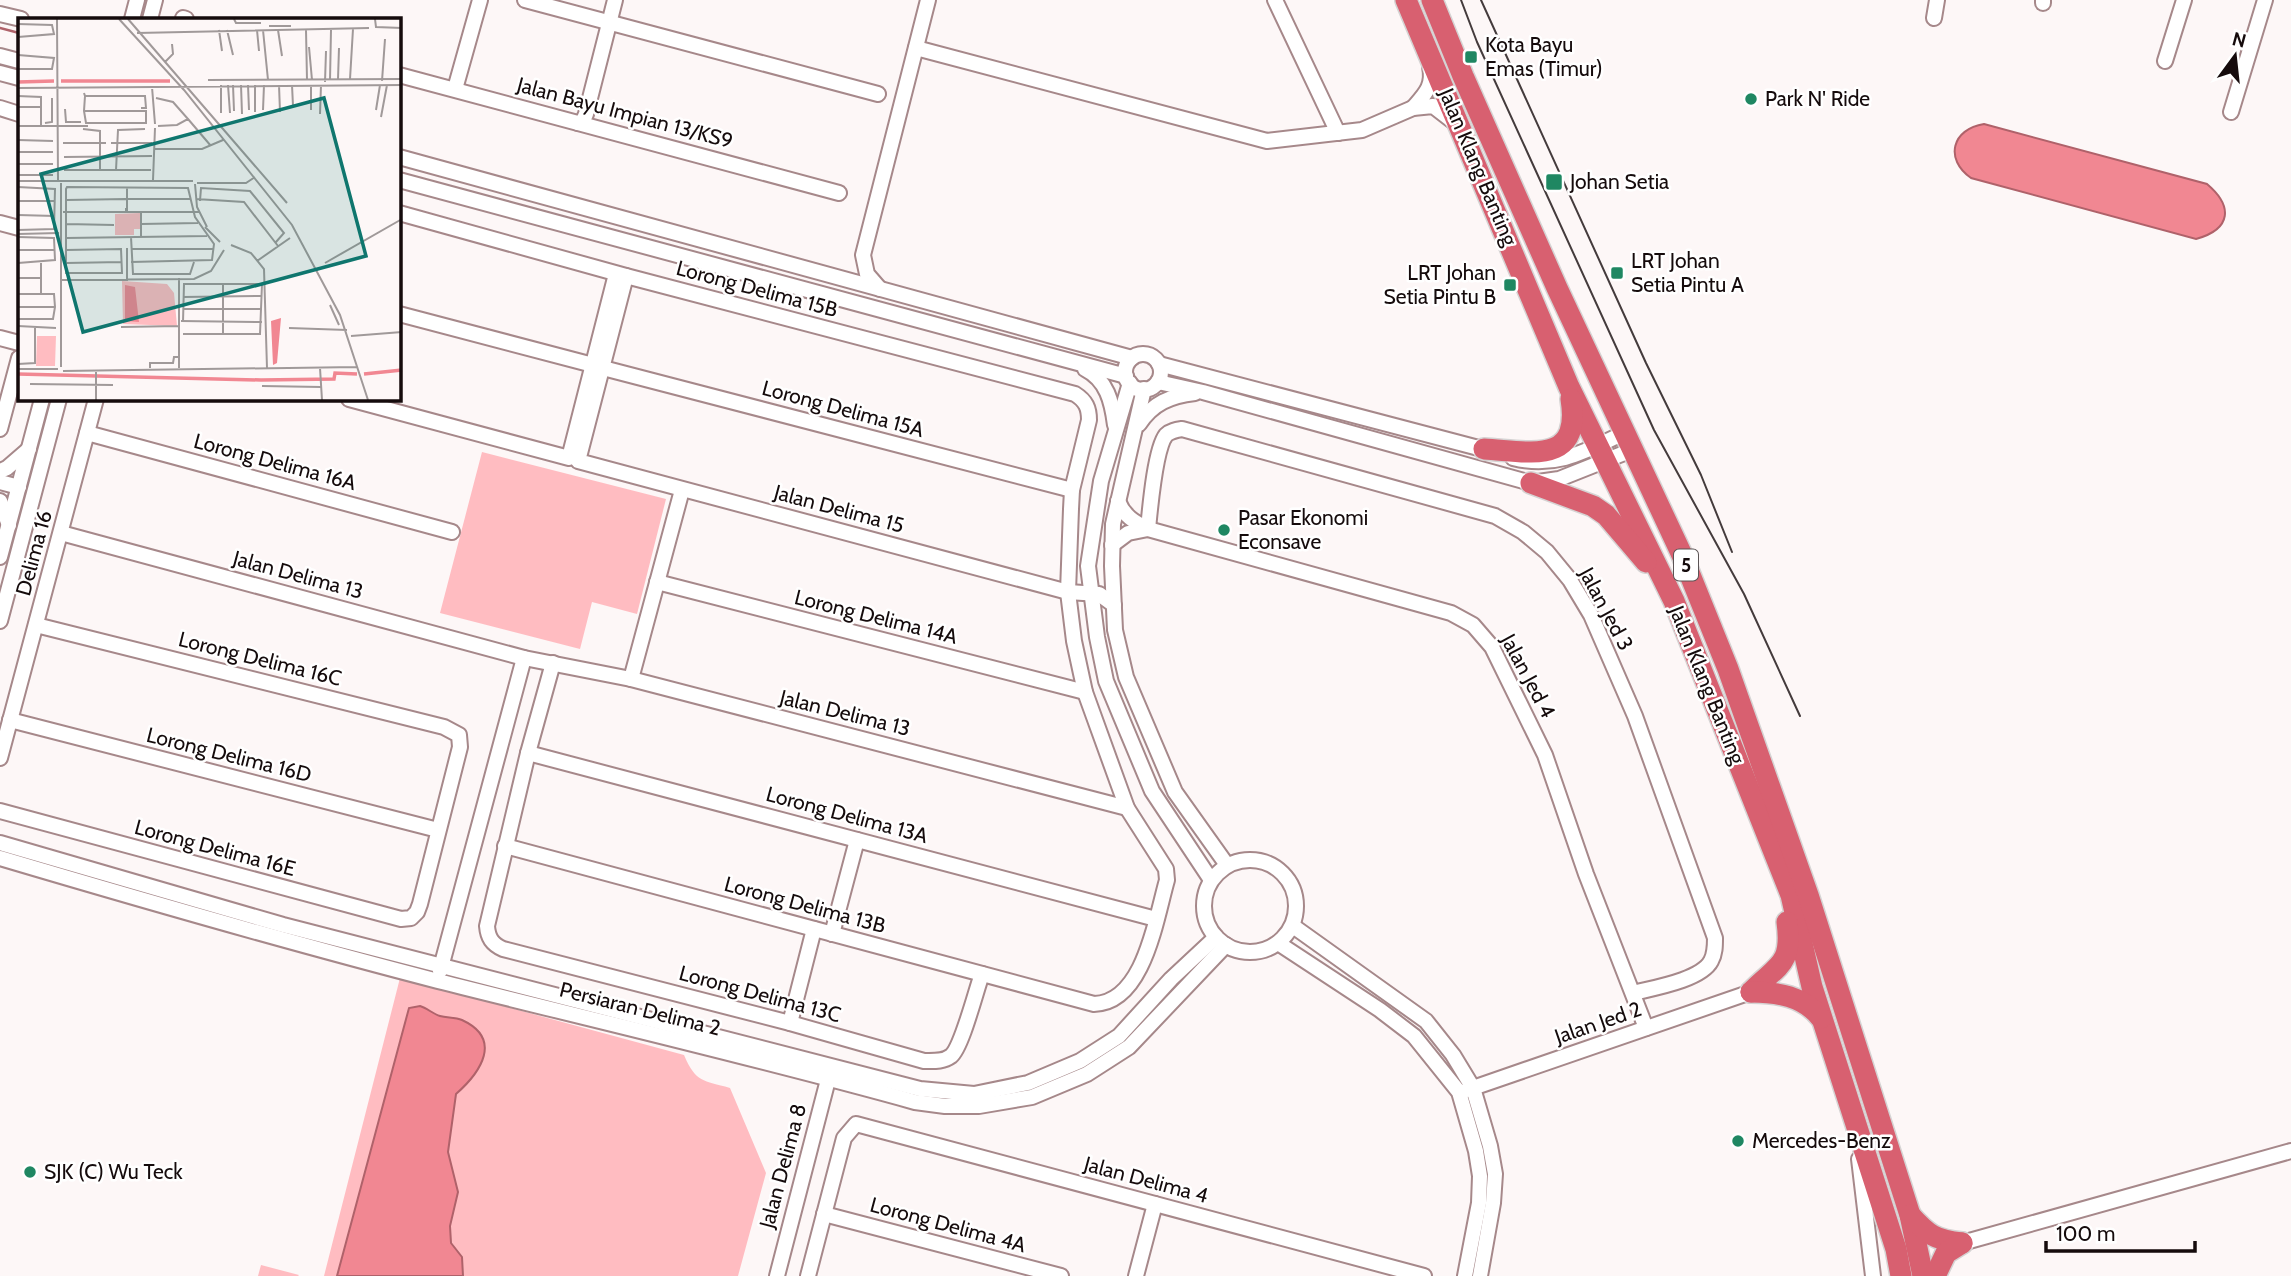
<svg xmlns="http://www.w3.org/2000/svg" width="2291" height="1276" viewBox="0 0 2291 1276" font-family="Cabin,sans-serif">
	<style>
		.green { fill: #ffbcc1 }
		.water { fill: #f18792; stroke: #af626a; stroke-width: 2 }
		.lines { fill: none; stroke-linecap: round; stroke-linejoin: round }
		.stream { stroke: #af626a; stroke-width: 2.5 }
		.minor-casing { stroke: #a6888a; stroke-width: 18 }
		.highway-casing { stroke: #d5d3d3; stroke-width: 24 }
		.minor { stroke: #fff; stroke-width: 14 }
		.highway { stroke: #d86070; stroke-width: 21 }
		.tram { stroke: #443b3c; stroke-width: 2 }
		.poi-dot { fill: #1f8762; stroke: #fff; stroke-width: 2.5 }
		.labels { text-anchor: middle; stroke-width: 5; stroke-linejoin: round; paint-order: stroke }
		.shield { fill: #fff; stroke: #5b5455; stroke-width: 2 }
		.shield-label { font-size: 19px; font-weight: bold; fill: #150b0c }
		.poi-label { font-size: 21px; fill: #150b0c; stroke: #fff; text-anchor: start }
		.street-label { font-size: 21px; fill: #150b0c; stroke: #fff }
		.inset-river { fill: none; stroke: #f18792; stroke-width: 3.5 }
		.inset-road { fill: none; stroke: #a09999; stroke-width: 2 }
		.view { fill: #0f766e; fill-opacity: 0.15; stroke: #0f766e; stroke-width: 3.5 }
		.inset-edge { fill: none; stroke: #150b0c; stroke-width: 3.5 }
	</style>
	<rect width="100%" height="100%" fill="#fdf7f7"/>
	<g class="green">
		<polygon points="482,452 666,499 637,614 592,602 580,649 440,613"/>
		<path d="M400,978L684,1055C696,1083 703,1080 730,1088L766,1173L738,1276H324Z"/>
		<polygon points="261,1265 299,1275 298,1276 258,1276"/>
	</g>
	<g class="water">
		<path d="M1984,124L2207,184C2233,206 2232,229 2196,239L1971,178C1944,159 1952,129 1984,124Z"/>
		<path d="M420,1006C427,1008 433,1014 440,1016C447,1018 455,1017 462,1020C503,1039 481,1072 456,1094L448,1152L458,1192L450,1226L451,1243L462,1257L463,1276H337L409,1008Z"/>
	</g>
	<g class="lines">
		<polyline class="stream" points="0,28 19,33"/>
		<defs>
			<g id="minor">
				<polyline points="525,0 878,94"/>
				<polyline points="1275,0 1338,133"/>
				<polyline points="2043,3 2043,0"/>
				<polyline points="0,14 21,19"/>
				<polyline points="183,18 186,19"/>
				<polyline points="1934,18 1937,0"/>
				<polyline points="132,19 137,0"/>
				<polyline points="150,19 155,0"/>
				<polyline points="916,48 1267,141 1362,130 1413,108 1433,106 1455,123"/>
				<polyline points="0,56 19,61"/>
				<polyline points="2165,61 2184,0"/>
				<polyline points="0,73 19,78"/>
				<polyline points="399,75 839,193"/>
				<polyline points="455,89 480,0"/>
				<polyline points="0,108 19,114"/>
				<path d="M1413,108C1425,94 1434,86 1430,67"/>
				<polyline points="2231,112 2265,0"/>
				<polyline points="578,123 583,121 586,114 615,0"/>
				<polyline points="399,157 1132,358"/>
				<polyline points="399,180 1126,376"/>
				<path d="M399,213L626,276L1075,394C1086,401 1089,408 1089,420L1072,490L1071,509L1068,592L1074,641L1085,692L1127,808L1166,869L1167,880C1156,918 1144,1003 1094,1004L505,846"/>
				<polyline points="0,223 19,228"/>
				<polyline points="626,276 578,461 1068,592 1099,594 1114,605"/>
				<polyline points="880,289 867,274 863,255 928,0"/>
				<polyline points="399,314 593,365"/>
				<polyline points="0,338 19,343"/>
				<circle cx="1143" cy="372" r="18"/>
				<polyline points="1159,364 1490,451"/>
				<polyline points="603,368 1072,490"/>
				<path d="M1085,369C1107,380 1112,402 1115,425"/>
				<polyline points="1158,382 1203,392 1531,483 1559,479 1632,450"/>
				<polyline points="1130,383 1101,481 1088,566 1097,637 1106,681 1152,791 1211,880"/>
				<polyline points="1144,389 1113,524 1112,566 1115,630 1126,677 1175,792 1227,865"/>
				<polyline points="349,399 569,458 616,274"/>
				<path d="M1139,424C1153,403 1170,396 1195,393"/>
				<polyline points="0,429 19,358"/>
				<polyline points="87,433 452,532"/>
				<path d="M1513,458C1556,469 1586,451 1624,433"/>
				<polyline points="0,471 7,468 29,449"/>
				<polyline points="0,482 19,487"/>
				<polyline points="0,501 9,525"/>
				<path d="M1118,501C1124,516 1134,522 1148,529L1451,613L1473,625L1492,647L1545,755L1586,874L1646,1028"/>
				<path d="M1148,529C1150,509 1155,449 1166,435C1170,431 1176,430 1182,429L1495,516L1523,532L1547,552L1570,580L1591,615L1635,716L1715,938C1715,946 1715,954 1711,961C1701,980 1653,988 1633,993"/>
				<polyline points="61,533 524,658 631,679 1127,808"/>
				<polyline points="1112,545 1128,533 1148,529"/>
				<polyline points="0,557 42,399"/>
				<polyline points="657,582 1085,692"/>
				<polyline points="0,621 59,399"/>
				<path d="M553,663L528,753L487,926C488,938 492,944 503,949L790,1023L924,1061C933,1061 943,1062 951,1056C962,1047 976,990 982,974"/>
				<polyline points="631,679 682,490"/>
				<polyline points="10,720 438,830"/>
				<polyline points="528,753 1156,919"/>
				<polyline points="0,758 96,399"/>
				<polyline points="0,811 401,919 411,918 417,912 420,904 460,747 459,735 444,727 36,625"/>
				<polyline points="0,843 283,925 920,1089 974,1094 1028,1083 1080,1061 1119,1036 1171,979 1216,937"/>
				<path d="M0,858C145,901 291,943 438,981C597,1021 757,1058 915,1102L945,1106H979L1032,1097L1087,1074L1129,1047L1226,945"/>
				<circle cx="1250" cy="906" r="46"/>
				<polyline points="1293,926 1426,1021 1453,1055 1473,1088 1490,1146 1495,1174 1493,1203 1480,1276"/>
				<polyline points="832,934 857,840"/>
				<polyline points="1278,943 1380,1010 1414,1036 1459,1092 1476,1151 1480,1176 1479,1203 1465,1276"/>
				<polyline points="440,971 524,658"/>
				<polyline points="790,1023 814,929"/>
				<polyline points="1467,1090 1751,992"/>
				<polyline points="1859,1159 1873,1276"/>
				<polyline points="824,1214 1061,1276"/>
				<polyline points="1962,1243 2291,1151"/>
				<polyline points="777,1276 830,1072"/>
				<polyline points="808,1276 844,1138 856,1124 1424,1276"/>
				<polyline points="1136,1276 1155,1204"/>
			</g>
			<g id="highway">
				<polyline points="1406,0 1569,387 1674,601 1791,895 1812,987 1896,1249 1901,1276"/>
				<polyline points="1432,0 1463,76 1557,288 1682,555 1728,669 1808,895 1910,1215 1923,1276"/>
				<path d="M1484,449C1527,451 1582,467 1571,399"/>
				<polyline points="1531,483 1593,506 1606,515 1646,562"/>
				<path d="M1751,992C1777,965 1793,966 1787,922"/>
				<path d="M1751,992C1777,992 1804,996 1821,1018"/>
				<path d="M1910,1215C1928,1235 1935,1240 1962,1243"/>
				<polyline points="1935,1276 1946,1253 1962,1243"/>
			</g>
		</defs>
		<use href="#minor" class="minor-casing"/>
		<use href="#highway" class="highway-casing"/>
		<use href="#minor" class="minor"/>
		<use href="#highway" class="highway"/>
		<g class="tram">
			<polyline points="1461,0 1477,42 1654,430 1744,594 1800,716"/>
			<polyline points="1481,0 1646,363 1701,475 1732,552"/>
		</g>
	</g>
	<g class="poi-dot">
		<rect x="1464" y="50" width="14" height="14" rx="3.5"/>
		<circle cx="1751" cy="99" r="7"/>
		<rect x="1545" y="173" width="18" height="18" rx="3.5"/>
		<rect x="1610" y="266" width="14" height="14" rx="3.5"/>
		<rect x="1503" y="278" width="14" height="14" rx="3.5"/>
		<circle cx="1224" cy="530" r="7"/>
		<circle cx="1738" cy="1141" r="7"/>
		<circle cx="30" cy="1172" r="7"/>
	</g>
	<g class="labels">
		<rect class="shield" x="1674" y="549.5" width="24" height="31" rx="5"/>
		<g class="shield-label">
			<text x="1686" y="572">5</text>
		</g>
		<g class="poi-label">
			<text x="1485" y="52">Kota Bayu<tspan x="1485" dy="24">Emas (Timur)</tspan></text>
			<text x="1765" y="106">Park N' Ride</text>
			<text x="1570" y="189">Johan Setia</text>
			<text x="1631" y="268">LRT Johan<tspan x="1631" dy="24">Setia Pintu A</tspan></text>
			<text x="1496" y="280" text-anchor="end">LRT Johan<tspan x="1496" dy="24">Setia Pintu B</tspan></text>
			<text x="1238" y="525">Pasar Ekonomi<tspan x="1238" dy="24">Econsave</tspan></text>
			<text x="1752" y="1148">Mercedes-Benz</text>
			<text x="44" y="1179">SJK (C) Wu Teck</text>
		</g>
		<g class="street-label">
			<text transform="translate(625 113) rotate(15)" y="7">Jalan Bayu Impian 13/KS9</text>
			<text transform="translate(1478 167) rotate(67)" y="7">Jalan Klang Banting</text>
			<text transform="translate(757 289) rotate(15)" y="7">Lorong Delima 15B</text>
			<text transform="translate(843 409) rotate(15)" y="7">Lorong Delima 15A</text>
			<text transform="translate(275 462) rotate(15)" y="7">Lorong Delima 16A</text>
			<text transform="translate(839 509) rotate(15)" y="7">Jalan Delima 15</text>
			<text transform="translate(34 553) rotate(-75)" y="7">Delima 16</text>
			<text transform="translate(298 575) rotate(15)" y="7">Jalan Delima 13</text>
			<text transform="translate(1606 609) rotate(62)" y="7">Jalan Jed 3</text>
			<text transform="translate(876 617) rotate(14)" y="7">Lorong Delima 14A</text>
			<text transform="translate(260 659) rotate(14)" y="7">Lorong Delima 16C</text>
			<text transform="translate(1528 676) rotate(62)" y="7">Jalan Jed 4</text>
			<text transform="translate(1707 685) rotate(68)" y="7">Jalan Klang Banting</text>
			<text transform="translate(845 713) rotate(14)" y="7">Jalan Delima 13</text>
			<text transform="translate(229 755) rotate(14)" y="7">Lorong Delima 16D</text>
			<text transform="translate(847 815) rotate(15)" y="7">Lorong Delima 13A</text>
			<text transform="translate(215 848) rotate(15)" y="7">Lorong Delima 16E</text>
			<text transform="translate(805 905) rotate(15)" y="7">Lorong Delima 13B</text>
			<text transform="translate(760 994) rotate(15)" y="7">Lorong Delima 13C</text>
			<text transform="translate(640 1009) rotate(14)" y="7">Persiaran Delima 2</text>
			<text transform="translate(1598 1023) rotate(-19)" y="7">Jalan Jed 2</text>
			<text transform="translate(783 1166) rotate(-75)" y="7">Jalan Delima 8</text>
			<text transform="translate(1146 1180) rotate(15)" y="7">Jalan Delima 4</text>
			<text transform="translate(948 1225) rotate(15)" y="7">Lorong Delima 4A</text>
		</g>
	</g>
	<g transform="translate(18 18)">
		<rect width="383" height="383" fill="#fdf7f7"/>
		<path d="M122,195V211H116V217H97V196ZM104,263L149,266L156,275L159,308L105,306ZM19,318H38L37,348H18Z" fill="#ffbcc1"/>
		<path d="M107,267L117,269L121,304L107,303ZM263,300L259,345L255,347L253,303Z" fill="#f18792"/>
		<path class="inset-river" d="M43,63H152M0,64L36,63M0,356L243,362L316,361L317,355L339,356M346,356L384,352"/>
		<path class="inset-road" d="M39,1L40,162M101,1L166,72L274,207L322,297L350,382M110,1L269,185M216,1L218,5H243M357,1L358,9L384,10M0,6L34,7L36,16L0,19M251,8H273M201,12L204,33M209,12L215,37M239,12L241,33M245,12L250,62M260,12L264,38M288,12L289,62M119,15L351,10M291,29L294,62M0,37L36,40L34,51H0M147,44L155,36L154,26M320,61L321,30M332,61L335,11M190,62L384,61M312,62L313,12M364,63L367,21M307,64L308,33M210,67L212,95M215,67L216,93M223,67L224,96M230,67L231,92M237,67V94M261,67L262,94M274,67L275,88M134,69L137,106M0,70L384,67M66,75L67,78L66,93L68,105H128V93H66M0,78L23,79V108M67,78H127L128,90H123M138,80L155,84L170,101L159,107L140,108M0,89H23M47,91L48,104H63M245,92L246,67M293,92V67M358,92L362,67M203,95V67M302,96L303,67M363,99L369,67M170,101L193,128M27,105L34,104V80M0,108H70M65,111L82,113V152M0,122L35,123M45,125H88M93,125H134M137,131H184L205,122M0,134H35M46,139L134,138M0,146H35M46,152H133M98,152L100,112L127,111M0,157H35M135,162L137,110M0,163H175M43,165V349M179,165H228L237,159M177,166L179,189L189,209M0,169L37,171L36,211L0,212M109,169V194H181M109,181H172M178,181L226,184L260,228M48,182L108,181M0,183H37M182,183L183,170L232,173L266,215L258,224M45,194H108V190M123,194V219M0,197L37,198M48,206L96,207M123,206L180,205M187,209L202,224M0,216L41,215M0,219L36,220L37,242L0,245M113,219L115,256H172L176,244M48,220L189,218M213,227L233,235L246,251L249,350M113,231H196M0,232H37M48,232L103,231L104,255H48V171L49,169L170,170L177,199L196,226L194,242L113,244M239,243L272,220M23,245V276M48,245L104,244M307,245L384,201M0,260H23M161,260V350M43,262L176,261L193,253L206,232M109,263V230M205,266V316M0,276H36L37,289L35,301H0M165,279L244,278M312,287L321,307M0,289H37M165,291H244M163,303L244,304M165,304L166,266H245M0,308L38,310M103,309L161,308M271,310L329,312M165,316H242L244,266M333,318L384,314M0,346L17,345V309M132,350V345H155L156,339H161M302,350L304,382M0,351H40M45,353L339,349M12,366L95,367M244,368L303,369M78,382V353"/>
		<path class="view" d="M306,80L348,238L65,314L23,156Z"/>
		<rect width="383" height="383" class="inset-edge"/>
	</g>
	<g transform="translate(2235 56) rotate(15)" stroke="#ffffff" stroke-width="5" paint-order="stroke">
	<path d="M0-5L12 26L0 18L-12 26Z" fill="#150b0c"/>
	<text y="-10" font-size="19" font-weight="bold" text-anchor="middle" fill="#150b0c">N</text>
	</g>
	<path d="M2046 1241v10h149v-10" fill="none" stroke="#150b0c" stroke-width="3.5"/>
	<text x="2056" y="1241" font-size="21" fill="#150b0c" stroke="#ffffff" stroke-width="5" paint-order="stroke">100 m</text>
</svg>
